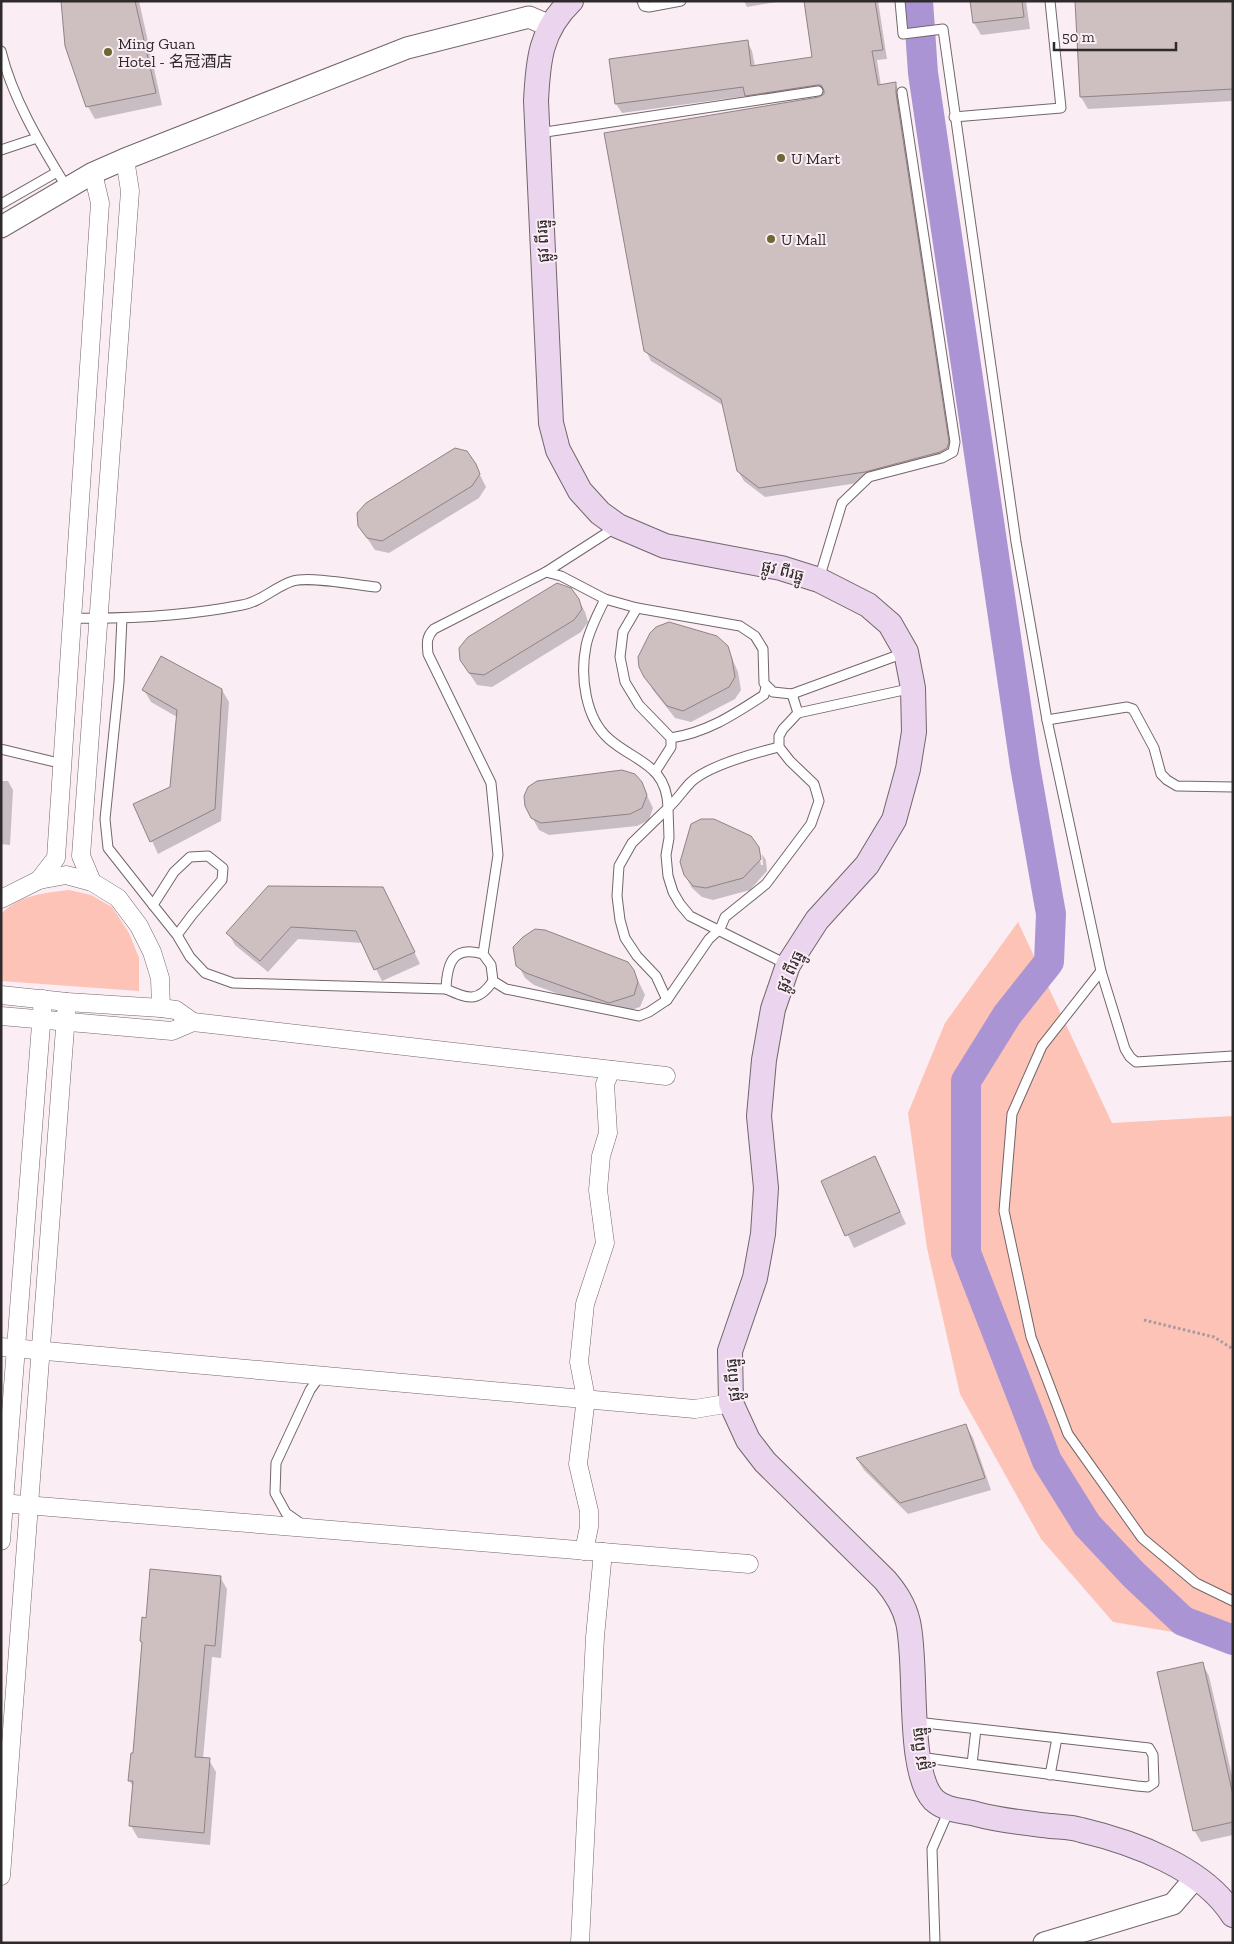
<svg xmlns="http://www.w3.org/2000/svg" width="1234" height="1944" viewBox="0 0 1234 1944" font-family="'Zilla Slab','Noto Sans SC','Noto Sans Khmer',serif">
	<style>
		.green { fill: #fdc3b6 }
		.shadow { fill: #0003 }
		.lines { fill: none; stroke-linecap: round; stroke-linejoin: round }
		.river { stroke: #ab94d4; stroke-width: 30 }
		.building { fill: #cebfc1; stroke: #918384 }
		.service-casing { stroke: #71666b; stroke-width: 11 }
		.minor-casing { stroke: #71666b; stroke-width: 19 }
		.tertiary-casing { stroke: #71666b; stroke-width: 23 }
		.secondary-casing { stroke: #71666b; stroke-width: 26 }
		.path { stroke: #a59ba0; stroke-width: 3; stroke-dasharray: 2.5 2.5; stroke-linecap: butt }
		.service { stroke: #fff; stroke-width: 9 }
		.minor { stroke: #fff; stroke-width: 18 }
		.tertiary { stroke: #fff; stroke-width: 21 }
		.secondary { stroke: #ebd4ee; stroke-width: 24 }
		.poi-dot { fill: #6e6633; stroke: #fbedf4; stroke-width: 2 }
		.labels { text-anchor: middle; stroke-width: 4; stroke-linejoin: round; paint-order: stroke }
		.poi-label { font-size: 16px; fill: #2e292b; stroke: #fbedf4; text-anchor: start }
		.street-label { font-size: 16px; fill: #2e292b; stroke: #fbedf4 }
	</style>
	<rect width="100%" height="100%" fill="#fbedf4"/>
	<g class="green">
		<path d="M69,890L91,895L112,907L129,933L139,958V991L1,981V914C19,895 45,893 69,890Z"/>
		<polygon points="1018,922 1112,1123 1233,1116 1233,1642 1113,1622 1041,1539 960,1394 927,1248 908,1113 945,1023"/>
	</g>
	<g class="shadow">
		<polygon points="62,1 139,1 162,105 95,119 88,107 67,46"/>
		<polygon points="744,1 782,1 747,7"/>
		<polygon points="805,1 878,1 887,59 877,60 881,86 895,83 900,93 953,452 952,457 945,461 871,481 765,497 744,481 738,471 724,406 651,361 646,351 819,98 826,93 752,105 747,96 622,113 616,104 747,41 752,51 755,66 813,58"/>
		<polygon points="971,1 1026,1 1030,29 981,35 974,23"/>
		<polygon points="1233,1 1233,101 1088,109 1081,97"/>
		<polygon points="475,465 486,487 479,498 389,553 375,550 359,526"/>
		<polygon points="578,599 585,612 588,622 581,632 492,687 477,685 469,673"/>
		<polygon points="727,647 738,672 741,690 735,699 691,722 675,718 653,690 640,667"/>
		<polygon points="144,690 222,690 229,702 221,821 158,854 135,804 171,788 177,717 151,702"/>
		<polygon points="1,781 8,781 13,790 10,845 1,844"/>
		<polygon points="641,783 653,808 649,820 637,826 549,835 539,830 526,806"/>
		<polygon points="758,847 761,865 763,865 762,854 766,860 767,871 750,890 713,900 702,897 692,888 685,875"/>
		<polygon points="390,901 420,964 382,981 363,943 298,939 268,972 235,945 228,933"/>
		<polygon points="518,965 633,970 645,995 640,1007 616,1015 534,985 525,978"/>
		<polygon points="875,1158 906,1224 854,1248 822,1181"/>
		<polygon points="966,1426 973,1438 991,1490 908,1514 864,1470 857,1459"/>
		<polygon points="220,1577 227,1589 221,1658 212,1657 203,1759 209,1760 216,1772 210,1845 138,1838 131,1826 134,1788 129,1780 134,1755 143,1645 141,1641 147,1619"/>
		<polygon points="1202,1663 1209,1676 1233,1780 1233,1835 1201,1842 1194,1830"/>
	</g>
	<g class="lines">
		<polyline class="river" points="918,1 923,73 1025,766 1051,914 1049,962 1007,1015 966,1081 966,1253 1047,1461 1087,1525 1134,1575 1183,1621 1233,1640"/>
	</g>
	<g class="building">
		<polygon points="61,1 135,1 156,93 86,107 65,46"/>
		<polygon points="804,1 875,1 883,50 872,51 878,85 896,82 896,93 949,442 947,448 940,452 865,472 759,488 737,471 721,399 644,351 604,133 819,97 824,94 824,90 821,85 817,85 745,96 743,87 615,104 609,59 748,40 751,66 812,57"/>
		<polygon points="970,1 1022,1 1024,17 973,23"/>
		<polygon points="1075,1 1233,1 1233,89 1080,97"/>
		<polygon points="455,448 467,451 476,464 480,474 472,486 382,541 367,538 358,526 357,513 366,503"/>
		<polygon points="557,583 571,588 579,599 582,609 574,620 484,675 469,673 460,660 459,648 468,637"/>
		<polygon points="669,622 717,636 728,646 732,659 735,677 729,687 683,711 667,706 644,677 639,667 638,657 650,633 656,627"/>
		<polygon points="161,656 222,689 215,809 150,842 133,804 170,787 177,710 142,690"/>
		<polygon points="622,770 635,774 642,782 647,795 642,808 630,814 541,823 531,818 525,806 524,796 528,787 537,781"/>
		<polygon points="701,819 714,819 751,836 759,847 761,859 743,878 706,888 693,886 684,875 680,862 691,824"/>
		<polygon points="268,886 383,887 415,952 374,970 356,931 291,927 260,961 226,933"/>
		<polygon points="535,929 545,930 628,962 634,970 638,982 634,995 609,1003 526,973 516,966 513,947 523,937"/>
		<polygon points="875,1156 900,1212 845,1236 821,1181"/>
		<polygon points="966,1424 985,1478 900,1503 856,1458"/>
		<polygon points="150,1569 221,1576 215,1646 205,1645 195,1757 210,1758 204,1833 129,1826 133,1781 128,1781 131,1753 133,1753 142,1642 140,1641 142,1617 146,1618"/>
		<polygon points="1203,1662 1233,1795 1233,1822 1193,1831 1157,1672"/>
	</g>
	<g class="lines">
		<defs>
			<g id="service">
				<polyline points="642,1 644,6 649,7 681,1"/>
				<polyline points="900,1 903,34 943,29 1016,542 1047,720 1101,971 1125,1049 1130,1057 1136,1062 1233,1056"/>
				<path d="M1,51C13,100 41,145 67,188"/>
				<polyline points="954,117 1061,108 1050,1"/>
				<polyline points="539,133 818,91"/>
				<polyline points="1,150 37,138"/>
				<polyline points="1,204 57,172"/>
				<path d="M616,527L546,572L434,629C426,637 427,643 428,654L491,783L498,855L483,954L491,965L493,981L506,989L639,1016L649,1012L667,1000L709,939L720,929L725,917L766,884L811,824L819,801L814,784L790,761L779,747V736L783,729L798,713L913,688"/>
				<polyline points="546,572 561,576 605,599 637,608 740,626 755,636 763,649 764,683 773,692 792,694 904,653"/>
				<polyline points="819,579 842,503 869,477 942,458 953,452 955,442 902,92"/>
				<path d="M605,599C598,614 589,630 586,646C580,676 585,718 609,739C635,762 667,764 668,808L632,843L619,866L617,896L620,920L625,938L637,956L656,976L667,1000"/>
				<polyline points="637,608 623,632 620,657 625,682 639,705 671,738 671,747 655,772"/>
				<path d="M72,618C129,619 186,616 242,605C261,602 274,587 293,581C310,576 356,585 376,587"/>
				<polyline points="122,618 119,682 105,819 108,848 153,905"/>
				<polyline points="792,694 798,713"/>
				<polyline points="1047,720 1127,707 1133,709 1154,748 1161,774 1167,780 1177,786 1233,787"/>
				<path d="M671,738C708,732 733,715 764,695L766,687"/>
				<path d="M779,747C755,753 709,765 691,782C683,790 677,800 668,808L669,838L666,855L668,876L673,892L680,904L690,916L788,965"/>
				<polyline points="1,749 63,764"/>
				<polyline points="177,935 153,905 174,872 190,857 208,856 223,868 222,880 192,915 177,935 190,957 205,973 233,983 446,989"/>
				<path d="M483,954C453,945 447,963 446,989C468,999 478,1003 493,981"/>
				<polyline points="1101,971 1042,1046 1012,1114 1004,1211 1031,1337 1068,1434 1142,1538 1196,1583 1233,1601"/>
				<polyline points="303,1525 286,1513 275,1493 276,1463 310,1390 320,1376"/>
				<polyline points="916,1722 1149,1748 1153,1755 1154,1783 1148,1787 1137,1786 919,1757"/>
				<polyline points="972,1764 976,1729"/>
				<polyline points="1050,1775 1057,1738"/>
				<polyline points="935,1943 932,1849 949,1810"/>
			</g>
			<g id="minor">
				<polyline points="39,880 56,858 100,203 93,173"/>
				<polyline points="92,882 81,856 130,191 125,159"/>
				<polyline points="1,899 39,880 66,875 92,882 118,898 139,926 152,952 160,978 161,1008"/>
				<polyline points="1,995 67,1002 161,1008 176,1010 193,1022"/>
				<polyline points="1,1016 172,1031 193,1022 666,1076"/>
				<polyline points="1,1347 695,1409 731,1403"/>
				<polyline points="1,1503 749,1564"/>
				<polyline points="1,1541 43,999"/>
				<polyline points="584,1551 589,1527 589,1511 578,1464 586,1398 579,1362 585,1304 605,1243 598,1190 601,1156 608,1133 605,1084 611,1070"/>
				<polyline points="1,1876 67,1002"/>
				<polyline points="580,1943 595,1637 603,1552"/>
			</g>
			<g id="tertiary">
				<polyline points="1,227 93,173 125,159 407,48 529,17 550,26"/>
				<polyline points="1044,1943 1173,1904 1196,1877"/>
			</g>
			<path id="secondary" d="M571,1C540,31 538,61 536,101L551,423L558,450L580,491L600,513L618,526L665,546L781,568L819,580L868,605L890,624L906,652L913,688L914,732L908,769L894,820L867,865L817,920L788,965L773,1009L764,1060L759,1116L766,1188L763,1234L755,1278L730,1351L731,1403L748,1440L765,1462L885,1580C896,1593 904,1605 908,1622C918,1664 906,1772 934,1800C946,1811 962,1810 976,1814C1001,1821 1026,1823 1051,1826C1061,1827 1072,1827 1081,1830C1132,1842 1204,1868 1233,1915"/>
		</defs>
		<use href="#service" class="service-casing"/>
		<use href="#minor" class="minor-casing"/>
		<use href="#tertiary" class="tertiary-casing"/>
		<use href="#secondary" class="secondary-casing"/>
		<polyline class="path" points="1144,1320 1214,1337 1233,1349"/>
		<use href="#service" class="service"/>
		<use href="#minor" class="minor"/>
		<use href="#tertiary" class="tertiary"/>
		<use href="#secondary" class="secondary"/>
	</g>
	<g class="poi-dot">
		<circle cx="108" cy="52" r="5"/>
		<circle cx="781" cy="158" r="5"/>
		<circle cx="771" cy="239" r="5"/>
	</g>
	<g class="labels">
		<g class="poi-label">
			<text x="118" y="49">Ming Guan<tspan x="118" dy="18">Hotel - 名冠酒店</tspan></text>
			<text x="791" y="164">U Mart</text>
			<text x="781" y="245">U Mall</text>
		</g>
		<g class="street-label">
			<text transform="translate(542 241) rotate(-93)" y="6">ផ្លូវ ពីរធ្នូ</text>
			<text transform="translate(783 570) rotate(14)" y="6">ផ្លូវ ពីរធ្នូ</text>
			<text transform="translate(789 971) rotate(-65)" y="6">ផ្លូវ ពីរធ្នូ</text>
			<text transform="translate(732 1380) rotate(-95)" y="6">ផ្លូវ ពីរធ្នូ</text>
			<text transform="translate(919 1749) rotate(-97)" y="6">ផ្លូវ ពីរធ្នូ</text>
		</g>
	</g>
	<rect width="1234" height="1944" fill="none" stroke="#2e292b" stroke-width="5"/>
	<path d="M1054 42v8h122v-8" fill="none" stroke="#2e292b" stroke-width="2.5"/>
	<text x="1062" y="42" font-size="15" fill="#2e292b" stroke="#fbedf4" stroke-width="4" paint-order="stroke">50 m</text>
</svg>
